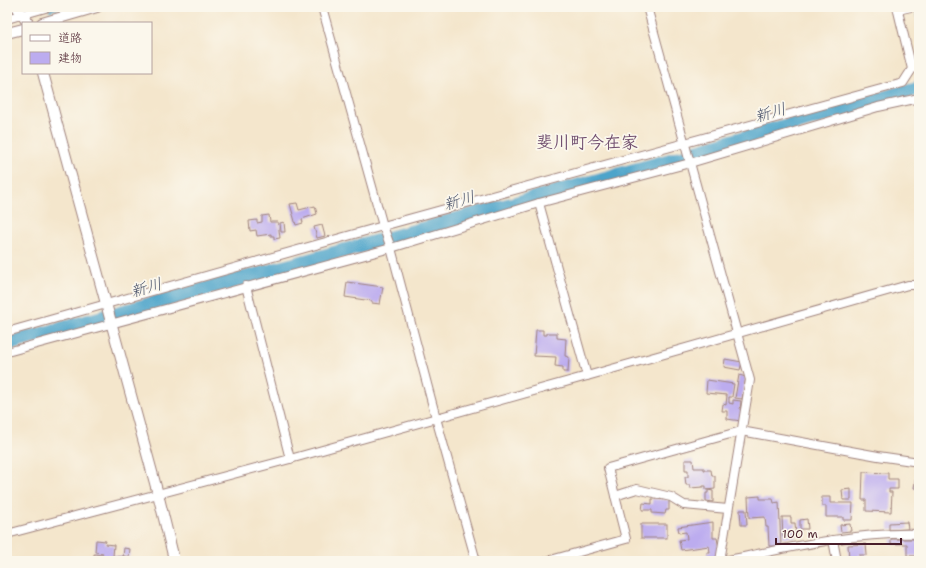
<svg xmlns="http://www.w3.org/2000/svg" width="926" height="568" viewBox="0 0 926 568" font-family="'Shantell Sans','Klee One',sans-serif">
	<style>
		.lines { fill: none; stroke-linecap: round; stroke-linejoin: round }
		.stream { stroke: #4da4ca; stroke-width: 2.5 }
		.river { stroke: #4da4ca; stroke-width: 15 }
		.building { fill: #bcacef }
		.minor-casing { stroke: #9f827c; stroke-width: 10 }
		.tertiary-casing { stroke: #9f827c; stroke-width: 12 }
		.minor { stroke: #fff; stroke-width: 8 }
		.tertiary { stroke: #fff; stroke-width: 10 }
		.labels { text-anchor: middle; stroke-width: 3.5; stroke-linejoin: round; paint-order: stroke }
		.water-label { font-size: 16px; font-style: italic; fill: #4b546b; stroke: #fbf7ec }
		.quarter-label { font-size: 17px; font-weight: bold; fill: #725070; stroke: #fbf7ec }
	</style>
	<rect width="100%" height="100%" fill="#fbf7ec"/>
	<filter id="ink" filterUnits="userSpaceOnUse"><feTurbulence type="fractalNoise" baseFrequency=".025" numOctaves="2"/><feDisplacementMap in="SourceGraphic" scale="8" xChannelSelector="R" yChannelSelector="G"/><feConvolveMatrix kernelMatrix="1 2 1 2 8 2 1 2 1" color-interpolation-filters="sRGB"/></filter>
	<filter id="wash" filterUnits="userSpaceOnUse"><feTurbulence type="fractalNoise" baseFrequency=".012" numOctaves="4" result="noise"/><feDisplacementMap in="SourceGraphic" scale="16" xChannelSelector="R" yChannelSelector="G"/><feGaussianBlur stdDeviation="0.9" result="paint"/><feColorMatrix in="noise" values="0 0 0 0 0 0 0 0 0 0 0 0 0 0 0 0 0 1.4 0 .05"/><feComposite in="paint" operator="in"/></filter>
	<g filter="url(#wash)">
		<rect width="100%" height="100%" fill="#f4e6cc"/>
		<g class="lines">
			<g class="stream">
				<polyline points="915,7 919,18"/>
				<polyline points="50,10 60,7"/>
			</g>
			<polyline class="river" points="7,344 690,155 691,153 919,88"/>
		</g>
		<g id="blocks">
			<g class="building">
				<polygon points="297,203 299,210 315,206 317,214 302,219 303,223 296,225 290,204"/>
				<polygon points="269,215 270,222 278,222 280,238 274,239 274,236 271,236 271,234 257,236 256,230 250,231 249,221 257,220 257,223 262,222 262,216"/>
				<polygon points="284,222 285,232 281,232 280,223"/>
				<polygon points="322,225 325,236 317,238 314,227"/>
				<polygon points="347,282 383,287 380,304 372,303 372,301 345,297"/>
				<polygon points="536,330 543,330 543,335 547,335 547,333 557,333 557,338 566,339 565,356 569,357 568,372 563,372 563,367 555,366 556,357 534,356"/>
				<polygon points="725,359 742,362 740,370 724,367"/>
				<polygon points="739,375 746,377 742,399 735,398"/>
				<polygon points="707,380 734,384 732,397 729,397 729,403 733,404 733,400 741,401 740,410 742,411 741,421 727,419 727,411 722,411 723,404 726,405 727,395 706,393"/>
				<polygon points="685,460 693,460 694,468 704,468 704,470 711,470 712,476 715,476 715,489 706,490 706,486 703,486 703,487 690,488 690,485 686,485 685,477 688,477 688,470 685,470"/>
				<polygon points="918,465 919,465 919,489 914,488"/>
				<polygon points="863,472 888,473 888,479 898,479 898,489 889,489 889,492 892,492 891,512 866,511 866,500 862,500"/>
				<polygon points="851,489 851,500 843,500 842,490"/>
				<polygon points="708,490 713,491 713,502 706,501 706,493 708,493"/>
				<polygon points="760,496 760,499 773,499 774,503 779,502 781,546 769,546 768,527 766,527 765,517 749,518 748,497"/>
				<polygon points="822,497 830,497 830,503 853,503 852,520 843,520 843,517 826,517 826,506 822,506"/>
				<polygon points="652,499 669,500 669,510 666,510 665,514 652,513 652,510 642,510 643,503 652,504"/>
				<polygon points="740,510 746,510 747,525 741,525"/>
				<polygon points="782,517 791,517 791,523 795,523 796,537 783,537"/>
				<polygon points="807,519 808,529 800,529 800,520"/>
				<polygon points="713,522 713,538 717,538 720,553 719,558 708,559 707,552 710,552 709,546 681,550 679,540 687,539 686,532 679,533 678,527"/>
				<polygon points="907,522 908,529 889,530 889,523"/>
				<rect x="641" y="524" width="26" height="14"/>
				<polygon points="850,524 851,531 841,532 840,525"/>
				<polygon points="891,539 919,539 919,556 907,556 907,544 891,544"/>
				<polygon points="96,540 106,541 105,544 114,545 113,556 125,557 125,561 94,561 94,554 102,555 103,553 95,552"/>
				<polygon points="866,544 867,555 859,555 860,559 849,559 848,545"/>
				<polygon points="124,548 130,549 129,557 123,556"/>
			</g>
		</g>
	</g>
	<g filter="url(#ink)">
		<use href="#blocks" fill-opacity="0" stroke="#9f827c" stroke-width="1"/>
		<g class="lines">
			<defs>
				<g id="minor">
					<polyline points="322,7 383,226 391,248 436,418 476,561"/>
					<polyline points="647,7 750,380 720,561"/>
					<polyline points="898,10 911,7"/>
					<polyline points="7,19 49,7"/>
					<polyline points="539,203 587,376"/>
					<polyline points="246,286 290,459"/>
					<polyline points="7,332 383,226 903,83 912,69 897,7"/>
					<polyline points="7,352 391,248 539,203 690,163 878,107 919,98"/>
					<polyline points="615,496 637,489 671,497 684,505 728,509"/>
					<polyline points="7,534 290,459 587,376 908,285 919,285"/>
					<polyline points="833,540 837,561"/>
					<polyline points="547,561 626,539 608,468 741,431 878,456 919,462"/>
					<path d="M724,561C788,548 853,532 919,534"/>
				</g>
				<g id="tertiary">
					<polyline points="17,7 28,23"/>
					<polyline points="42,23 97,7"/>
					<polyline points="7,33 23,29"/>
					<polyline points="43,73 158,494 173,555 173,561"/>
				</g>
			</defs>
			<use href="#minor" class="minor-casing"/>
			<use href="#tertiary" class="tertiary-casing"/>
			<use href="#minor" class="minor"/>
			<use href="#tertiary" class="tertiary"/>
		</g>
	</g>
	<g class="labels">
		<g class="water-label">
			<text transform="translate(770 112) rotate(-16)" y="6">新川</text>
			<text transform="translate(459 200) rotate(-16)" y="6">新川</text>
			<text transform="translate(146 287) rotate(-16)" y="6">新川</text>
		</g>
		<g class="quarter-label">
			<text x="587" y="148">斐川町今在家</text>
		</g>
	</g>
	<rect width="926" height="568" fill="none" stroke="#fbf7ec" stroke-width="24"/>
	<rect x="22" y="22" width="130" height="52" fill="#fbf7ec" stroke="#b4a19f"/>
	<rect x="30" y="35" width="20" height="6" fill="#ffffff" stroke="#b4a19f"/>
	<text x="58" y="42" font-size="12" fill="#4a1f2b">道路</text>
	<rect x="30" y="52" width="20" height="12" fill="#bcacef" stroke="#b4a19f"/>
	<text x="58" y="62" font-size="12" fill="#4a1f2b">建物</text>
	<path d="M776 538v6h125v-6" fill="none" stroke="#4a1f2b" stroke-width="2"/>
	<text x="782" y="538" font-size="12" fill="#4a1f2b" stroke="#fbf7ec" stroke-width="3" paint-order="stroke">100 m</text>
</svg>
